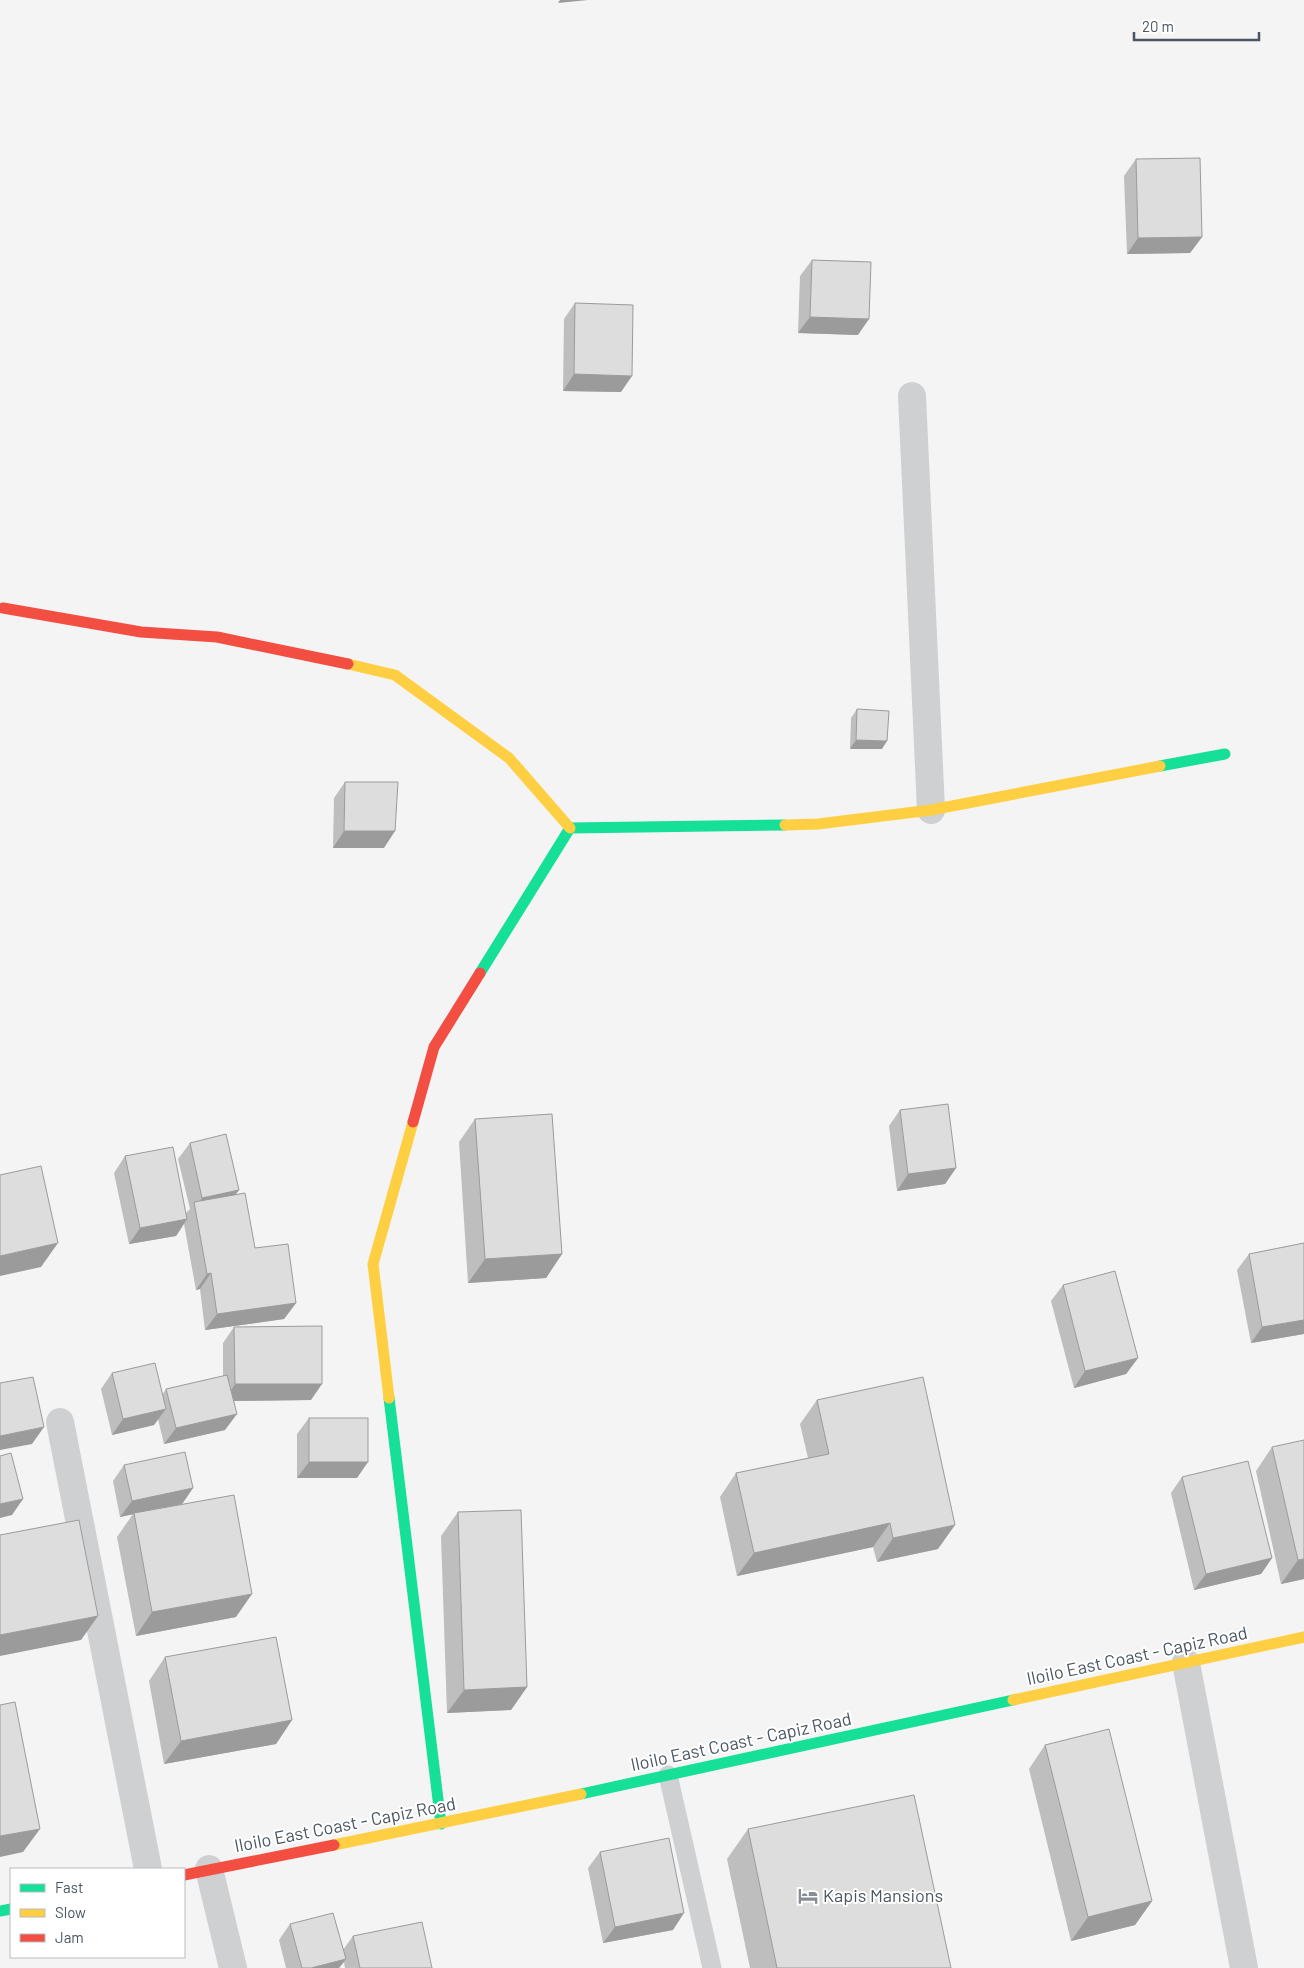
<svg xmlns="http://www.w3.org/2000/svg" width="1304" height="1968" viewBox="0 0 1304 1968" font-family="Barlow,sans-serif">
	<style>
		.lines { fill: none; stroke-linecap: round; stroke-linejoin: round }
		.lane { stroke: #ced0d2; stroke-width: 19 }
		.street { stroke: #ced0d2; stroke-width: 28 }
		.fast { stroke: #16e098; stroke-width: 11 }
		.slow { stroke: #ffcf43; stroke-width: 11 }
		.jam { stroke: #f24e42; stroke-width: 11 }
		.wall { fill: #bebebf }
		.shaded-wall { fill: #9b9b9b }
		.building { fill: #ddddde; stroke: #9b9b9b }
		.labels { text-anchor: middle; stroke-width: 4; stroke-linejoin: round; paint-order: stroke }
		.street-label { font-size: 18px; fill: #4a5661; stroke: #fff }
		.poi-label { font-size: 18px; fill: #4a5661; stroke: #fff; text-anchor: start }
	</style>
	<rect width="100%" height="100%" fill="#f4f4f4"/>
	<g class="lines">
		<polyline class="lane" points="668,1775 712,1968"/>
		<g class="street">
			<polyline points="912,396 931,810"/>
			<polyline points="60,1422 148,1869"/>
			<polyline points="1186,1663 1244,1968"/>
			<polyline points="209,1869 233,1968"/>
		</g>
		<g class="fast">
			<polyline points="1160,766 1225,754"/>
			<polyline points="480,973 570,828 785,825"/>
			<polyline points="389,1398 441,1824"/>
			<polyline points="581,1794 1013,1700"/>
			<polyline points="0,1911 11,1909"/>
		</g>
		<g class="slow">
			<polyline points="348,664 395,675 509,758 570,828"/>
			<polyline points="785,825 818,824 931,810 1160,766"/>
			<polyline points="389,1398 373,1264 413,1122"/>
			<polyline points="1013,1700 1304,1637"/>
			<polyline points="334,1845 581,1794"/>
		</g>
		<g class="jam">
			<polyline points="3,608 141,632 217,637 348,664"/>
			<polyline points="413,1122 434,1047 480,973"/>
			<polyline points="184,1875 334,1845"/>
		</g>
	</g>
	<g class="wall">
		<polygon points="1136,159 1202,237 1190,253 1127,254 1124,176"/>
		<polygon points="812,260 858,335 798,333 800,276"/>
		<polygon points="575,303 621,392 563,391 564,319"/>
		<polygon points="857,709 882,749 850,749 851,718"/>
		<polygon points="345,782 384,848 333,848 334,798"/>
		<polygon points="900,1110 956,1168 945,1184 897,1191 889,1126"/>
		<polygon points="475,1119 562,1254 546,1278 468,1283 459,1142"/>
		<polygon points="190,1143 239,1190 235,1195 255,1248 296,1303 284,1319 205,1330 200,1289 196,1290 184,1224 176,1236 129,1244 114,1173 125,1156 186,1213 190,1209 178,1159"/>
		<polygon points="1304,1243 1304,1334 1251,1343 1237,1270 1249,1254"/>
		<polygon points="1063,1285 1138,1358 1126,1374 1074,1388 1051,1301"/>
		<polygon points="234,1327 311,1400 233,1401 225,1430 164,1444 158,1419 154,1425 112,1435 101,1389 112,1373 162,1395 166,1389 223,1376 223,1343"/>
		<polygon points="817,1400 938,1549 877,1562 873,1547 737,1576 720,1497 736,1473 808,1458 800,1424"/>
		<polygon points="309,1418 357,1478 297,1478 297,1434"/>
		<polygon points="1272,1447 1304,1579 1281,1584 1256,1471"/>
		<polygon points="124,1465 193,1488 182,1504 236,1617 136,1636 117,1537 133,1514 120,1517 113,1481"/>
		<polygon points="1182,1477 1272,1558 1261,1574 1194,1590 1171,1493"/>
		<polygon points="458,1512 527,1687 511,1710 447,1713 441,1536"/>
		<polygon points="165,1657 292,1720 276,1744 164,1764 149,1681"/>
		<polygon points="1045,1745 1152,1901 1135,1925 1071,1941 1029,1769"/>
		<polygon points="748,1829 951,1968 750,1968 727,1859"/>
		<polygon points="600,1852 673,1930 603,1943 588,1868"/>
		<polygon points="290,1924 343,1950 353,1936 432,1968 345,1968 344,1962 339,1968 286,1968 279,1940"/>
	</g>
	<g class="shaded-wall">
		<polygon points="560,0 588,0 558,3"/>
		<polygon points="1202,237 1190,253 1127,254 1138,238"/>
		<polygon points="810,317 869,319 858,335 798,333"/>
		<polygon points="574,374 632,376 621,392 563,391"/>
		<polygon points="856,740 887,741 882,749 850,749"/>
		<polygon points="344,831 395,831 384,848 333,848"/>
		<polygon points="956,1168 945,1184 897,1191 908,1174"/>
		<polygon points="239,1190 227,1206 195,1209 202,1198"/>
		<polygon points="187,1219 176,1236 129,1244 140,1228"/>
		<polygon points="58,1243 41,1267 0,1276 0,1256"/>
		<polygon points="562,1254 546,1278 468,1283 485,1259"/>
		<polygon points="211,1273 200,1289 196,1290 207,1274"/>
		<polygon points="296,1303 284,1319 205,1330 217,1314"/>
		<polygon points="1304,1320 1304,1334 1251,1343 1262,1327"/>
		<polygon points="1138,1358 1126,1374 1074,1388 1085,1371"/>
		<polygon points="235,1384 322,1384 311,1400 224,1401"/>
		<polygon points="166,1409 154,1425 112,1435 123,1419"/>
		<polygon points="237,1414 225,1430 164,1444 176,1428"/>
		<polygon points="44,1427 32,1444 0,1450 0,1436"/>
		<polygon points="309,1462 368,1462 357,1478 297,1478"/>
		<polygon points="193,1488 182,1504 120,1517 132,1501"/>
		<polygon points="23,1499 12,1515 0,1518 0,1504"/>
		<polygon points="890,1523 873,1547 737,1576 754,1553"/>
		<polygon points="955,1525 938,1549 877,1562 893,1538"/>
		<polygon points="1272,1558 1261,1574 1194,1590 1206,1574"/>
		<polygon points="1304,1559 1304,1579 1281,1584 1298,1560"/>
		<polygon points="252,1594 236,1617 136,1636 152,1612"/>
		<polygon points="98,1616 81,1640 0,1656 0,1635"/>
		<polygon points="527,1687 511,1710 447,1713 464,1690"/>
		<polygon points="292,1720 276,1744 164,1764 181,1741"/>
		<polygon points="40,1829 23,1852 0,1857 0,1836"/>
		<polygon points="1152,1901 1135,1925 1071,1941 1088,1917"/>
		<polygon points="684,1913 673,1930 603,1943 615,1927"/>
		<polygon points="346,1959 339,1968 311,1968"/>
	</g>
	<g class="building">
		<polygon points="1200,158 1202,237 1138,238 1136,159"/>
		<polygon points="812,260 871,262 869,319 810,317"/>
		<polygon points="575,303 633,305 632,376 574,374"/>
		<polygon points="857,709 889,711 887,741 856,740"/>
		<polygon points="345,782 398,782 395,831 344,831"/>
		<polygon points="948,1104 956,1168 908,1174 900,1110"/>
		<polygon points="552,1114 562,1254 485,1259 475,1119"/>
		<polygon points="226,1134 239,1190 202,1198 190,1143"/>
		<polygon points="173,1147 187,1219 140,1228 125,1156"/>
		<polygon points="41,1166 58,1243 0,1256 0,1175"/>
		<polygon points="245,1193 255,1248 288,1244 296,1303 217,1314 211,1273 207,1274 194,1202"/>
		<polygon points="1304,1243 1304,1320 1262,1327 1249,1254"/>
		<polygon points="1115,1271 1138,1358 1085,1371 1063,1285"/>
		<polygon points="322,1326 322,1384 235,1384 234,1327"/>
		<polygon points="155,1363 166,1409 123,1419 112,1373"/>
		<polygon points="227,1375 237,1414 176,1428 166,1389"/>
		<polygon points="33,1377 44,1427 0,1436 0,1383"/>
		<polygon points="923,1377 955,1525 893,1538 890,1523 754,1553 736,1473 829,1454 817,1400"/>
		<rect x="309" y="1418" width="59" height="44"/>
		<polygon points="1304,1440 1304,1559 1298,1560 1272,1447"/>
		<polygon points="185,1452 193,1488 132,1501 124,1465"/>
		<polygon points="11,1453 23,1499 0,1504 0,1456"/>
		<polygon points="1248,1461 1272,1558 1206,1574 1182,1477"/>
		<polygon points="234,1495 252,1594 152,1612 134,1513"/>
		<polygon points="521,1510 527,1687 464,1690 458,1512"/>
		<polygon points="79,1520 98,1616 0,1635 0,1535"/>
		<polygon points="276,1637 292,1720 181,1741 165,1657"/>
		<polygon points="15,1702 40,1829 0,1836 0,1705"/>
		<polygon points="1109,1729 1152,1901 1088,1917 1045,1745"/>
		<polygon points="914,1795 951,1968 777,1968 748,1829"/>
		<polygon points="669,1838 684,1913 615,1927 600,1852"/>
		<polygon points="333,1913 346,1959 311,1968 302,1968 290,1924"/>
		<polygon points="422,1922 432,1968 360,1968 353,1936"/>
	</g>
	<defs>
		<symbol id="hotel-bare" viewBox="-9 -9 18 18"><path d="M-6-4.5h1.5V1H6V5H4.5V3h-9V5H-6ZM-4 0a1.8 1.8 0 1 1 3.6 0ZM.5 0V-2.5h3Q6-2.5 6 0Z" fill="#868d94" stroke="#fff" stroke-width="2.5" paint-order="stroke"/></symbol>
	</defs>
	<g fill-rule="evenodd">
		<use href="#hotel-bare" x="794" y="1882" width="28" height="28"/>
	</g>
	<g class="labels">
		<g class="street-label">
			<text transform="translate(1137 1656) rotate(-12)" y="6">Iloilo East Coast - Capiz Road</text>
			<text transform="translate(741 1742) rotate(-12)" y="6">Iloilo East Coast - Capiz Road</text>
			<text transform="translate(345 1825) rotate(-11)" y="6">Iloilo East Coast - Capiz Road</text>
		</g>
		<g class="poi-label">
			<text x="823" y="1902">Kapis Mansions</text>
		</g>
	</g>
	<rect x="10" y="1868" width="175" height="90" fill="#ffffff" stroke="#b7bbc0"/>
	<rect x="20" y="1884" width="25" height="8" fill="#16e098" stroke="#b7bbc0"/>
	<text x="55" y="1893" font-size="15" fill="#4a5661">Fast</text>
	<rect x="20" y="1909" width="25" height="8" fill="#ffcf43" stroke="#b7bbc0"/>
	<text x="55" y="1918" font-size="15" fill="#4a5661">Slow</text>
	<rect x="20" y="1934" width="25" height="8" fill="#f24e42" stroke="#b7bbc0"/>
	<text x="55" y="1943" font-size="15" fill="#4a5661">Jam</text>
	<path d="M1134 32v8h125v-8" fill="none" stroke="#4a5661" stroke-width="2.5"/>
	<text x="1142" y="32" font-size="15" fill="#4a5661" stroke="#ffffff" stroke-width="4" paint-order="stroke">20 m</text>
</svg>
